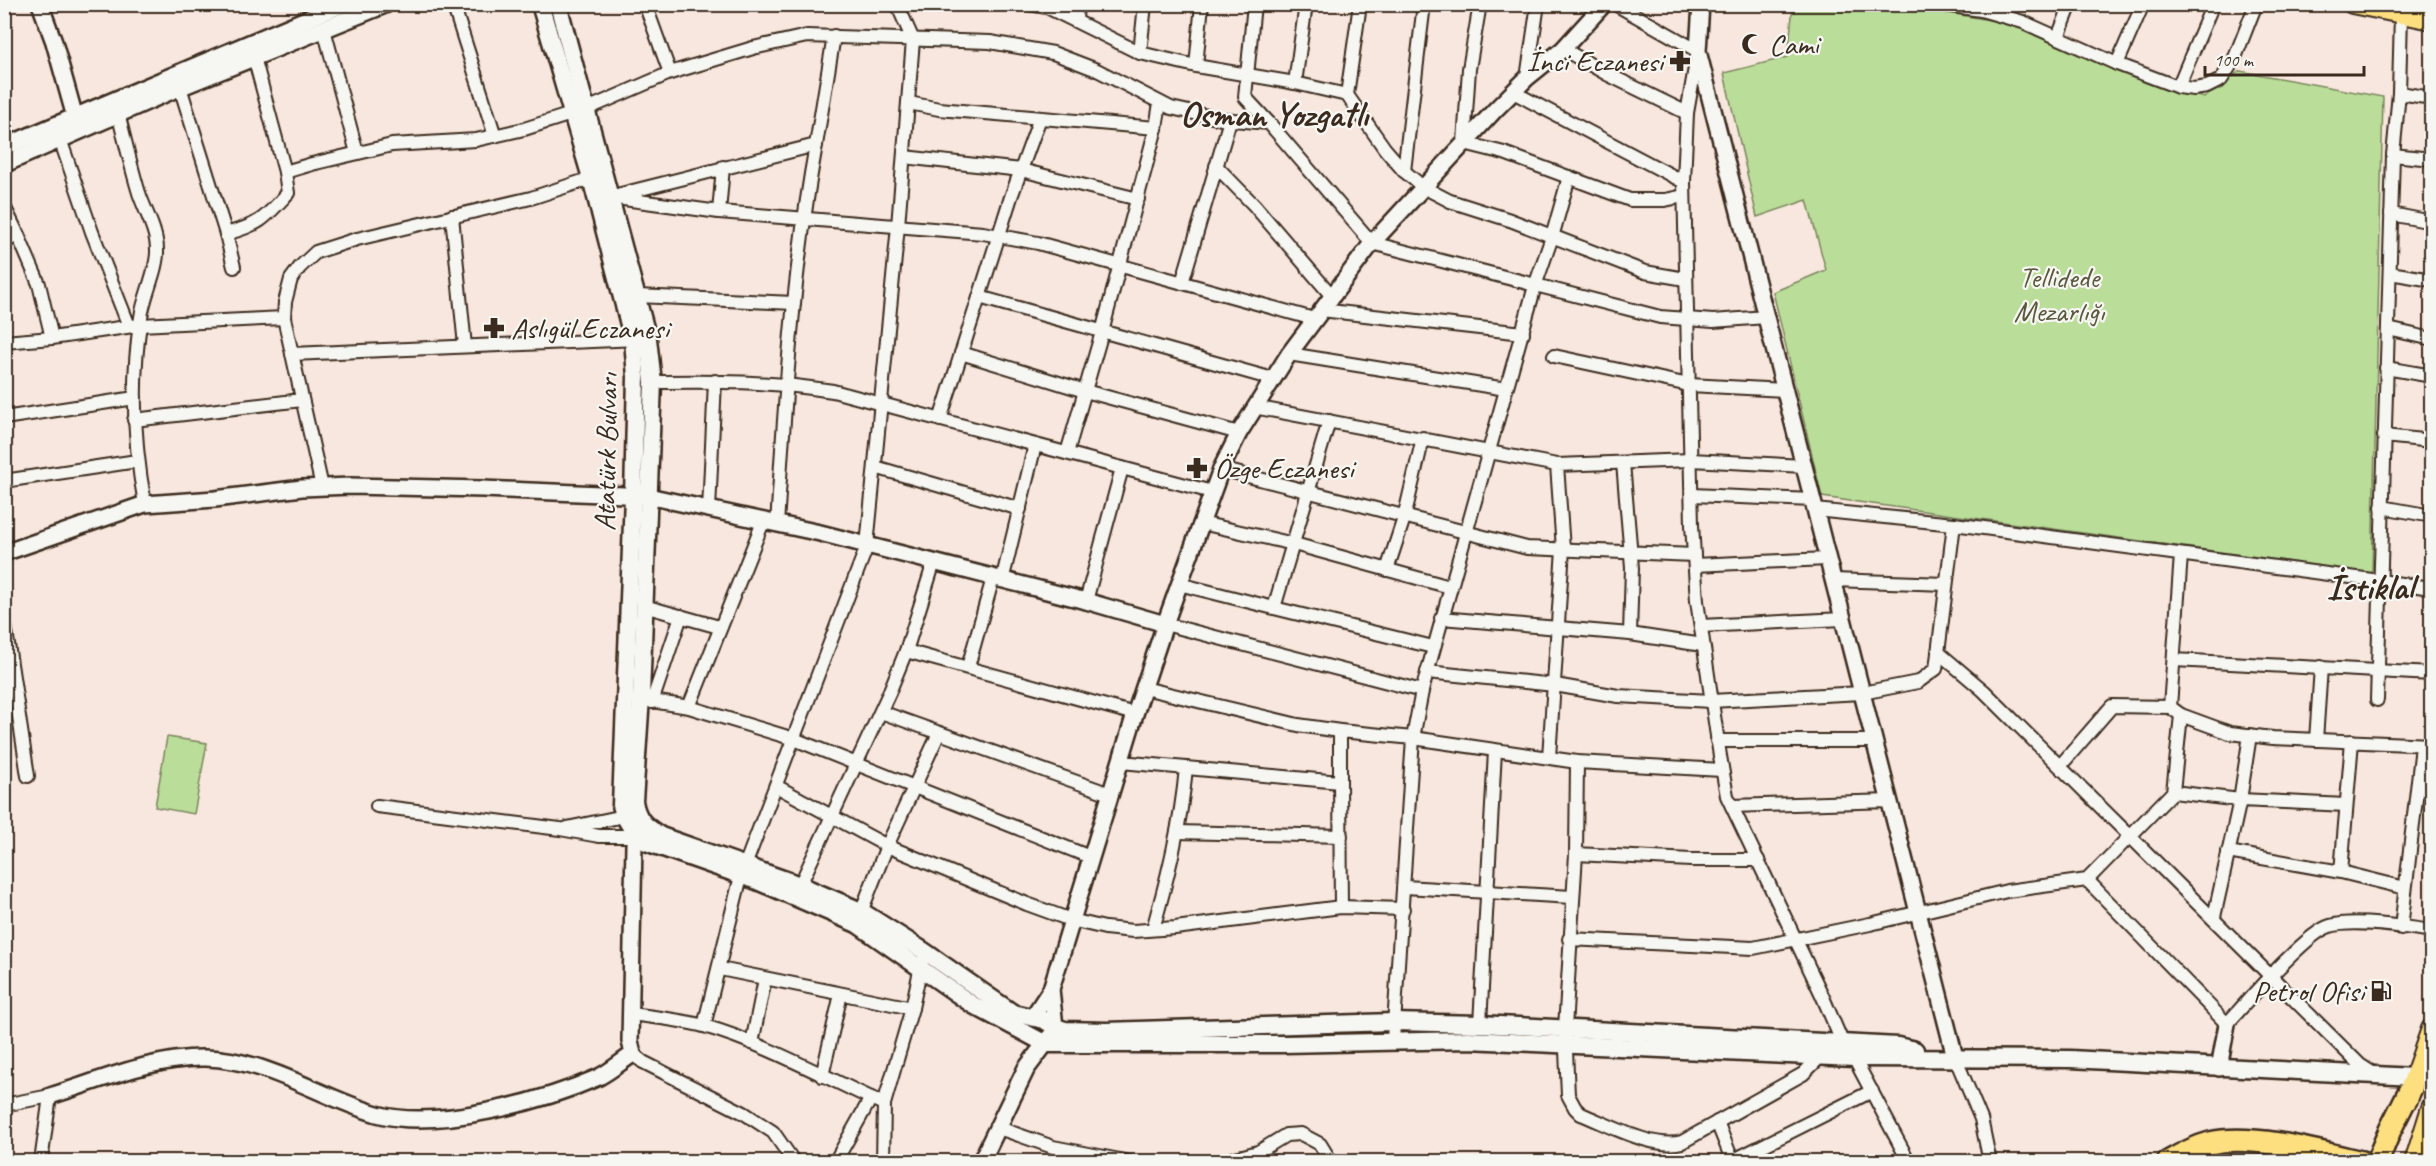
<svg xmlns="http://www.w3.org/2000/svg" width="2436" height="1166" viewBox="0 0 2436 1166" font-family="Caveat,sans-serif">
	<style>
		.green { fill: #bade99; stroke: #7a845c; stroke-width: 1.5 }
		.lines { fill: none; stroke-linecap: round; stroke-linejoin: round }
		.minor-casing { stroke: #3b2a1e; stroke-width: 16 }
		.tertiary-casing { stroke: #3b2a1e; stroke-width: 20 }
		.secondary-casing { stroke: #3b2a1e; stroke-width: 21 }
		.primary-casing { stroke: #3b2a1e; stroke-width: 22 }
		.trunk-casing { stroke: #3b2a1e; stroke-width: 24 }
		.motorway-casing { stroke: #3b2a1e; stroke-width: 26 }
		.minor { stroke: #f6f6f2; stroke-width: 12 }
		.tertiary { stroke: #f6f6f2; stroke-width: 15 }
		.secondary { stroke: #f6f6f2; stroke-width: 16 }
		.primary { stroke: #fddf80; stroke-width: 18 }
		.trunk { stroke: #fddf80; stroke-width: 20 }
		.motorway { stroke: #fddf80; stroke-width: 21 }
		.labels { text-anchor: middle; stroke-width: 4.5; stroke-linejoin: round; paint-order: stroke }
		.poi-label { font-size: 30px; fill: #3b2a1e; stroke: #f6f6f2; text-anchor: start }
		.park-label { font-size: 30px; fill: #5b573d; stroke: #f6f6f2 }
		.street-label { font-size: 30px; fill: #3b2a1e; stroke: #f6f6f2 }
		.district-label { font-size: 36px; font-weight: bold; fill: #3b2a1e; stroke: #f6f6f2 }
	</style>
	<rect width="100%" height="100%" fill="#f8e7de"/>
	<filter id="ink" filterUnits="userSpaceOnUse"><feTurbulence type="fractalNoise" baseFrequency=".0167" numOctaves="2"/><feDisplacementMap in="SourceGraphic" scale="12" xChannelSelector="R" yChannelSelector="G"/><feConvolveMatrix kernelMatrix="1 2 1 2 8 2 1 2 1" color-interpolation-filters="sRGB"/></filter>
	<g filter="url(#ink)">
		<g class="green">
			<polygon points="1793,5 1902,5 2019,25 2140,76 2204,98 2240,71 2383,97 2372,573 1822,497 1773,292 1826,270 1807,200 1757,217 1724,73 1788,57"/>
			<polygon points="167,737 207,743 194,814 155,807"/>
		</g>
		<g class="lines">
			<defs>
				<g id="minor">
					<polyline points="453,4 495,136"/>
					<polyline points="645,4 670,73"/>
					<polyline points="1029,4 1047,7 1140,53 1196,66 1295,83 1347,95 1385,149 1404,171 1423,187 1450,201 1510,220 1645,272 1685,279"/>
					<polyline points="1254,4 1245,97 1269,123"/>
					<polyline points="1480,4 1469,69 1464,143 1504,153 1630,200 1665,200 1684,196"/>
					<polyline points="1939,4 1981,10 2023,22 2117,64 2178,87 2194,89 2207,87 2221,80 2234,60 2256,4"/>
					<polyline points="1076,20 1077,4"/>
					<polyline points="324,29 357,153"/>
					<polyline points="2058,37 2071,4"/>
					<polyline points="1563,49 1607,74 1687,113 1698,51 1615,4"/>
					<polyline points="1140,53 1145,4"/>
					<polyline points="254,57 285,172 312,164 392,145 476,140 524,129 587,109 670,73 753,48 807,36 990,42 1053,53 1097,70 1171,108 1221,119 1269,123 1372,243 1660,317 1713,321 1766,317"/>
					<polyline points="2117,64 2143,4"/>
					<polyline points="1196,66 1202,4"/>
					<polyline points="1527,78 1538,4"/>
					<polyline points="1295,83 1306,4"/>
					<polyline points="180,87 226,234"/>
					<polyline points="2178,87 2213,4"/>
					<polyline points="1513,92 1684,182 1692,525 1697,601 1720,756 1727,796 1822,995 1843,1044"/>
					<polyline points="2399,93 2432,98"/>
					<polyline points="1347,95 1360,4"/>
					<polyline points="909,103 939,109 1156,128"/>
					<path d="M118,113C125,140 131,167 139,193C145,211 157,231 157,250C158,268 144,296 141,317C131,381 133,441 145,504"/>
					<polyline points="60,139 92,232 129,326"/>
					<polyline points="2393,155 2432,159"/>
					<polyline points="904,157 1021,170 1138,199"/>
					<polyline points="1216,166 1254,205 1332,296"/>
					<polyline points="723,167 719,212 983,233 1038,243 1314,319"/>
					<polyline points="1404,171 1424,4"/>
					<polyline points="1684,182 1687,113"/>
					<polyline points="4,206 18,235"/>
					<polyline points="719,212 609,197 816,145 834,36"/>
					<polyline points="2391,214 2432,222"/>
					<polyline points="452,216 465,346"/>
					<polyline points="4,242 18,235 39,284 52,338"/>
					<path d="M234,267L226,234C261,224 264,219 288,193L285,172"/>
					<polyline points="2390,273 2432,280"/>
					<polyline points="1182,283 1230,120"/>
					<polyline points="637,296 794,303"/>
					<polyline points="979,297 1273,379"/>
					<polyline points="1321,310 1523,333"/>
					<polyline points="2388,329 2432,339"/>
					<polyline points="4,342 52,338 140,325 284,318"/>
					<polyline points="961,353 1085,391 1239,433"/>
					<polyline points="292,354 638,339"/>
					<polyline points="1289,354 1506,389"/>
					<polyline points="1554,356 1689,385 1785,390"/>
					<polyline points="2386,368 2432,376"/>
					<path d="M653,382C716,381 770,381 833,391L1212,492"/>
					<polyline points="1254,407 1557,465"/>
					<polyline points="4,418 135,398"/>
					<polyline points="134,420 302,400"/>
					<polyline points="940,420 1011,197 1040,118"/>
					<polyline points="1329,421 1274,608 1433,647"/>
					<polyline points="2384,436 2432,441"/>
					<polyline points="1067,453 1102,332 1156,128 1160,103"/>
					<polyline points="1623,463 1632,568 1630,634"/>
					<polyline points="875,467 1020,509"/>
					<polyline points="1221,469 1527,548 1694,555"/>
					<polyline points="4,481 137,461"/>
					<polyline points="322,487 284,318 285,302 291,279 300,267 316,252 357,239 531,198 598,176"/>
					<polyline points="1692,495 1813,500"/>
					<polyline points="2382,507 2432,516"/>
					<polyline points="709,510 715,381"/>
					<polyline points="1815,510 1954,524 2432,588"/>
					<polyline points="763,522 689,707 794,739 1090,857"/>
					<polyline points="1201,523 1294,544 1450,587"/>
					<path d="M777,525C785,398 793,271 816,145"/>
					<polyline points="1695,565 1828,559"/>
					<polyline points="1387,570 1404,518 1423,438"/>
					<polyline points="1833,580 1946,584"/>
					<polyline points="1002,581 1035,445"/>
					<polyline points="1179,584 1274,608"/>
					<polyline points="1086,601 1122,468"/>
					<polyline points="644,606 719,627"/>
					<polyline points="4,618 28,776"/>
					<polyline points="1441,618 1630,634 1703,645"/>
					<polyline points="1165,624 1422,691"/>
					<polyline points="1701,626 1843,619"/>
					<polyline points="906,651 1135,714"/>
					<polyline points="1938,652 1984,691 2360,1065 2374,1074"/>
					<polyline points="2174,660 2432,674"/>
					<polyline points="968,667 993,578"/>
					<polyline points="1427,672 1555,685 1618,696 1711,701 1862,693 1918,682 1936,669 1954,524"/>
					<polyline points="1144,688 1298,725 1340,731 1413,738 1577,762 1722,770"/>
					<polyline points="646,700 689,707"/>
					<polyline points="2377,700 2393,155 2399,93 2401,14"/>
					<polyline points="652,702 681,616"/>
					<polyline points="881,712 1110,794"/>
					<polyline points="2181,715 2230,733 2273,738 2432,745"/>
					<polyline points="2316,740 2321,667"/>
					<polyline points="1717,741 1875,741"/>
					<polyline points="1549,757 1563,549 1557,465 1691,460 1804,466"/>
					<polyline points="1121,762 1340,782 1340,731"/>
					<path d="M1577,762L1576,854L1565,1028L1568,1095L1575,1108L1581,1114C1609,1125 1654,1150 1682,1142L1803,1074L1820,1057"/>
					<polyline points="2060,766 2112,706 2170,707"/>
					<polyline points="1340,782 1341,907"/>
					<polyline points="776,786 887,846 1027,904 1071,920 1105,928 1133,931 1175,928 1341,907 1403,909"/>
					<polyline points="2173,792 2240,800 2250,735"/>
					<polyline points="377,806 560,829 599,836 638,836"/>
					<polyline points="1732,806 1890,801"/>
					<polyline points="567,828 624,816"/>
					<polyline points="1178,832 1341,836"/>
					<polyline points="2228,852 2341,872 2405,888"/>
					<polyline points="1576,854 1691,860 1758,860"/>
					<polyline points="2341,872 2352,741"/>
					<path d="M2087,880L2227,1024C2246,1003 2307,932 2330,926C2354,919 2406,927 2432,931"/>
					<polyline points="800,885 889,693 906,651 934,562"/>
					<polyline points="1405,887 1572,897"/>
					<polyline points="859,917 887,846 939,733"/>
					<polyline points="2214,917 2240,800 2346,805"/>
					<polyline points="2401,928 2422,746"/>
					<path d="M1153,929C1168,876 1181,824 1186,768"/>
					<polyline points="1569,939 1753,948 1870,924 2007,891 2087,880 2173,792 2181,715 2170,707 2181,555"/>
					<polyline points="720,969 912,1008"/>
					<path d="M631,1014C656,1017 680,1020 704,1026C764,1043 826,1078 884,1104"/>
					<polyline points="1480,1024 1495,751"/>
					<polyline points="704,1026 741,876 867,546 898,226 913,40 897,4"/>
					<polyline points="1393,1040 1413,738 1422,691 1535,286 1552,237 1569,177"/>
					<polyline points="752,1043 765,979"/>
					<polyline points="633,1054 643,1062 744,1113 773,1132 794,1162"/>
					<polyline points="1955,1057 1981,1119 1990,1162"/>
					<polyline points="1854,1058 1909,1162"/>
					<polyline points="822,1076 841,994"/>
					<polyline points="4,1105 50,1096 41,1162"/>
					<polyline points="1717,1122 1733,1162"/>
					<polyline points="996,1127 1053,1147 1130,1162"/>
					<polyline points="1732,1161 1872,1091"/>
					<polyline points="835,1162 871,1098"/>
					<polyline points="883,1162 884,1104 912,1008 922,961"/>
					<polyline points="1221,1162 1258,1152 1286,1135 1301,1134 1320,1144 1331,1162"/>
				</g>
				<g id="tertiary">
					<polyline points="40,4 54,42 78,128"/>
					<polyline points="1701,4 1698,51 1955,1057"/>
					<polyline points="4,553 145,504 215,499 302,488 350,486 483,489 648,496 820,533 1086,601 1165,624"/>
					<polyline points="1051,989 1055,1027"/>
					<polyline points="1032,1018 1051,989 1135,714 1165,624 1221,469 1239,433 1289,354 1372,243 1495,110 1527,78 1563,49 1604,4"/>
					<polyline points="2219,1068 2227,1024"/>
					<path d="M50,1096C99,1081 154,1057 205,1058C267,1059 319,1097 377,1114C436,1131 544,1101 599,1077C611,1071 622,1061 633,1054L630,1041L634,844L644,825"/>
				</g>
				<g id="secondary">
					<polyline points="540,4 591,178 633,340 636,377 633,496 621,805 624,816 630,826 646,842 757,881 857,924 973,1005 1046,1044 1284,1044 1468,1040 1854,1058 2070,1059 2414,1077"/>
					<path d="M558,4L648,339L653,382L641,697L634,801C637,820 645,826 661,836L800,885L861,911L924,951L1013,1013L1044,1020L1055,1027L1065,1030L1106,1031L1393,1022L1480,1024L1898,1046L1915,1050"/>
					<polyline points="4,147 343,4"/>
					<polyline points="4,164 180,87 386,4"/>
					<polyline points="981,1162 1026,1069 1050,1037"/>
				</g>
				<g id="primary">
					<polyline points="2352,4 2432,20"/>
					<polyline points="2425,4 2432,6"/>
				</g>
				<g id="trunk">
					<polyline points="2407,1100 2432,1029"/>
					<polyline points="2415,1162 2432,1108"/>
				</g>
				<g id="motorway">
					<path d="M2168,1162C2182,1154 2195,1147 2210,1143C2251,1133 2320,1152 2361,1162"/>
					<polyline points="2377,1162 2390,1130 2412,1086"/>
				</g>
			</defs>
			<use href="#minor" class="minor-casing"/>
			<use href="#tertiary" class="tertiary-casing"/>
			<use href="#secondary" class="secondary-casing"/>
			<use href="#primary" class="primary-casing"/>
			<use href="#trunk" class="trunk-casing"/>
			<use href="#motorway" class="motorway-casing"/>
			<use href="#minor" class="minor"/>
			<use href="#tertiary" class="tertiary"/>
			<use href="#secondary" class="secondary"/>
			<use href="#primary" class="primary"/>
			<use href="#trunk" class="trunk"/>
			<use href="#motorway" class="motorway"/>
		</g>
	</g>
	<defs>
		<symbol id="mosque-bare" viewBox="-9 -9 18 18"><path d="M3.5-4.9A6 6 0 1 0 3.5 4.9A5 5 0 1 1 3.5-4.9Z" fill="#3b2a1e" stroke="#f6f6f2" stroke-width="2.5" paint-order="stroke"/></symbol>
		<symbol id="pharmacy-bare" viewBox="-9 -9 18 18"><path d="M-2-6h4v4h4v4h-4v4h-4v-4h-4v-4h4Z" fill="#3b2a1e" stroke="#f6f6f2" stroke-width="2.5" paint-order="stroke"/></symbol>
		<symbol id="fuel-bare" viewBox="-9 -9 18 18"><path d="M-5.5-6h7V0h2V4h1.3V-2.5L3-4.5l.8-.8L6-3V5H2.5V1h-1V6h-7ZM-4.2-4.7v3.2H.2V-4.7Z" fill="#3b2a1e" stroke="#f6f6f2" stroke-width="2.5" paint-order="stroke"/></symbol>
	</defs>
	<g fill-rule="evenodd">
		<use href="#mosque-bare" x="1737" y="29" width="30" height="30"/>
		<use href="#pharmacy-bare" x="1665" y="46" width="30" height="30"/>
		<use href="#pharmacy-bare" x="479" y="313" width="30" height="30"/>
		<use href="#pharmacy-bare" x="1182" y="453" width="30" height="30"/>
		<use href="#fuel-bare" x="2366" y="976" width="30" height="30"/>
	</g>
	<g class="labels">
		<g class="poi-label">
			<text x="1769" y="54">Cami</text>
			<text x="1663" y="71" text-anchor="end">İnci Eczanesi</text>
			<text x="511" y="338">Aslıgül Eczanesi</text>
			<text x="1214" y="478">Özge Eczanesi</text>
			<text x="2364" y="1001" text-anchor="end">Petrol Ofisi</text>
		</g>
		<g class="park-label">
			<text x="2059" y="287">Tellidede<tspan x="2059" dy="34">Mezarlığı</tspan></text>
		</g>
		<g class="street-label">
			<text transform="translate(606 452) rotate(-89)" y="10">Atatürk Bulvarı</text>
		</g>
		<g class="district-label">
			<text x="1274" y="126">Osman Yozgatlı</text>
			<text x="2370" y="599">İstiklal</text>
		</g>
	</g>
	<rect width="2436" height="1166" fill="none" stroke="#f6f6f2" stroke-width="24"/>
	<rect x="12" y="12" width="2412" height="1142" fill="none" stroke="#3b2a1e" stroke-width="2" filter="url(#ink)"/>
	<path d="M2205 66v9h159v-9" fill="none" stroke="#3b2a1e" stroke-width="3"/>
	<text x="2214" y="66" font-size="18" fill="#3b2a1e" stroke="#f6f6f2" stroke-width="4.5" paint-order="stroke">100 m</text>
</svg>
